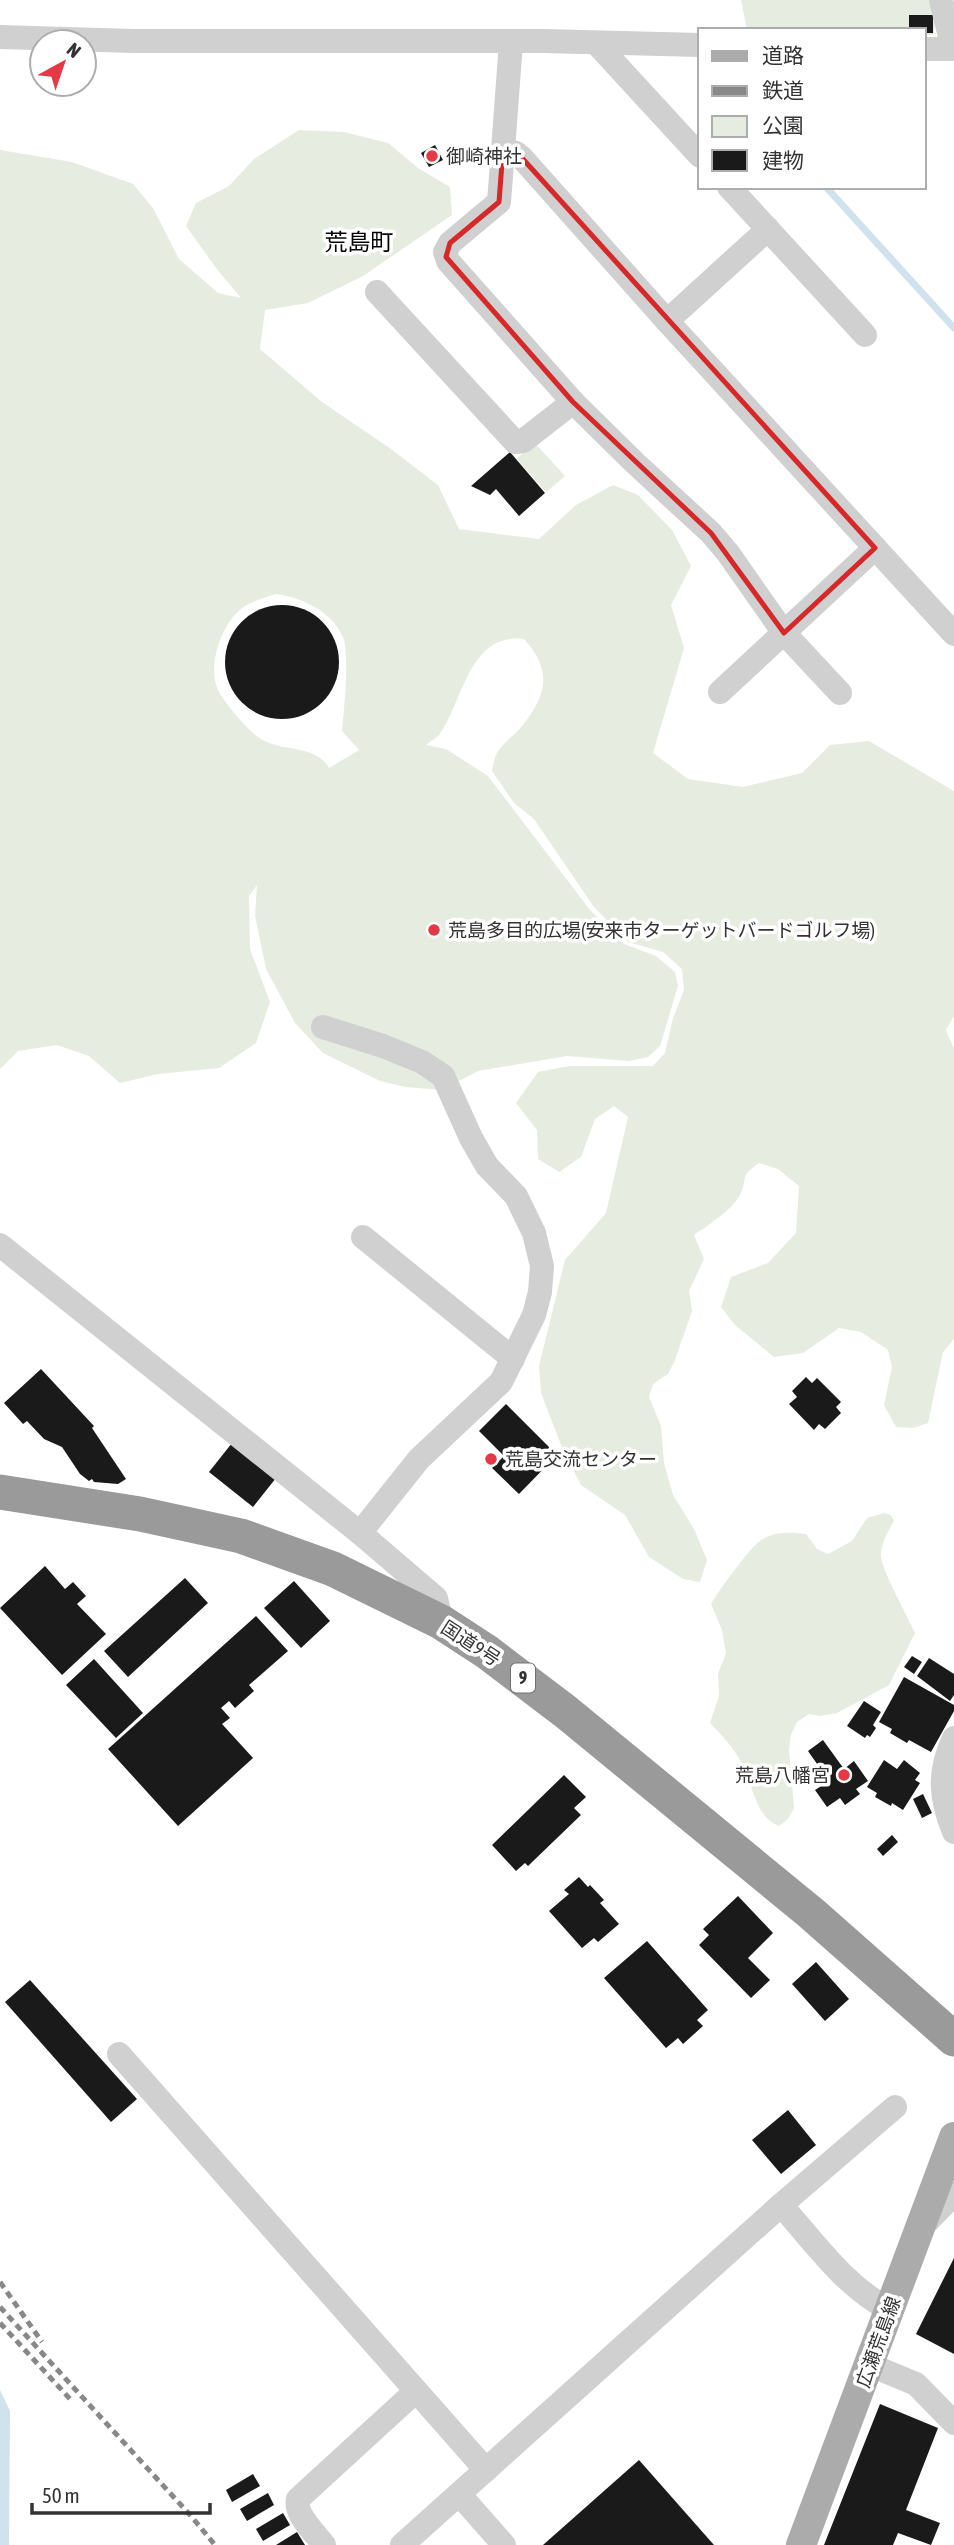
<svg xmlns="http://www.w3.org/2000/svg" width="954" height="2545" viewBox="0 0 954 2545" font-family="'Asap Condensed','Noto Sans JP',sans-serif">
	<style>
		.green { fill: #e6ecdf; fill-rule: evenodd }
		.water { fill: #cfe2ee }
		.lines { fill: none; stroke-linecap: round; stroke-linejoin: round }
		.stream { stroke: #cfe2ee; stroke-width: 7 }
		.building { fill: #1a1a1a }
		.minor { stroke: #d0d0d0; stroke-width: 24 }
		.major { stroke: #ababab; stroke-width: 30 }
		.highway { stroke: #9a9a9a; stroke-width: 35 }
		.rail { stroke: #888; stroke-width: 5; stroke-dasharray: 7 5; stroke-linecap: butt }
		.marked { fill: none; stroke: #d62828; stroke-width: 5; stroke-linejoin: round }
		.poi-dot { fill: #e63946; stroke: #fff; stroke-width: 2.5 }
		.labels { text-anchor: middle; stroke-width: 7; stroke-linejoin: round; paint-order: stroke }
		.shield { fill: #fff; stroke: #707070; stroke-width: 2 }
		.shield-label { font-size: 18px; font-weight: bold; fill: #333 }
		.poi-label { font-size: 19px; fill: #333; stroke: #fff; text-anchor: start }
		.street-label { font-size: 19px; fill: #333; stroke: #fff }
		.quarter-label { font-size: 23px; fill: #000; stroke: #fff }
	</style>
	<rect width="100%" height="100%" fill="#fff"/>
	<g class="green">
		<polygon points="741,0 932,0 936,19 933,35 924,35 924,30 747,30"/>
		<path d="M299,130L344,132L388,143L418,168L450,187L452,215L363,276L308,303L265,310L260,349L322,402L391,449L438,485L459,529L539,539L576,505L613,485L638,495L672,530L691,566L671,605L684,648L653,753L688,779L743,787L802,773L830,745L869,741L954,791V1016L946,1030L954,1049V1339L943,1352L928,1423L913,1428L896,1427L884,1405L892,1367L888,1350L861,1332L839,1328L803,1353L774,1357L735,1325L721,1307L731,1277L768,1263L796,1233L799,1186L778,1169L759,1163C738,1178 749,1176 740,1195C733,1209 707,1226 694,1235L704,1259L689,1291L692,1311L675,1360L668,1374L653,1384L649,1397L661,1426L664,1463L673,1495L694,1529L707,1560L700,1582L683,1579L649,1557L625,1515L581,1485L563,1450L541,1393L539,1366L565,1260L606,1213L628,1117L614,1106L595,1119L581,1157L559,1172L538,1159L537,1130L516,1103L538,1072L569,1066H653L665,1053L673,1018L684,990L682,969L663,952L628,942L594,907L534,819L514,803L492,771C493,766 494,760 496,755C501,744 514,736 522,726C548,694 552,670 524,639C468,632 463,703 439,735C436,738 430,742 426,745L446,749L488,776L590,910L624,944L656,956L675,972L678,986L660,1046L648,1057L629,1061L567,1056L478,1071L442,1090L405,1087L380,1081L323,1053L295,1023L266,969L255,916L257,885L249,896L250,949L270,1002L256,1043L219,1068L158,1074L120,1083L89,1056L57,1045L18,1051L0,1069V150L72,162L133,184L153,208L179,259L218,293L241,298L216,268L186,226L196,203L229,186L254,159ZM276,594C301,597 333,612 343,637C350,655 344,710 342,731L359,750L329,768C315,743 279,753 258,737C244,726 228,707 219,692C206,668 221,625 241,609C251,601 264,598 276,594Z"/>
		<polygon points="533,441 565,476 546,492 517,459"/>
		<path d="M884,1513L891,1515L894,1521C888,1531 880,1545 881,1557C884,1575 907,1615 915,1633L889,1685L837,1713L820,1716L809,1714L797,1722L791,1734L789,1750L794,1808L788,1819L779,1826C755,1818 752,1781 741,1762C733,1747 722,1735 710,1723L719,1696L718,1674L726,1653L722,1630L711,1604C718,1592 725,1583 733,1572C757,1542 762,1528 806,1534L817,1549L828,1554L852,1541L867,1518Z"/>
	</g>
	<polygon class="water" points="0,2390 10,2411 9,2545 0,2545"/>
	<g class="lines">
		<polyline class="stream" points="826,187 954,328"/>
	</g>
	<g class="building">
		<polygon points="909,15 933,15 933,33 924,33 924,30 909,30"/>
		<polygon points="435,145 443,160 429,167 421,153"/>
		<polygon points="510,452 545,493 519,516 496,489 490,495 471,486"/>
		<circle cx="282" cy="662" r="57"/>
		<polygon points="41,1369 94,1426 92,1428 126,1479 118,1484 94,1482 92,1479 89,1481 80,1474 62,1447 44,1439 27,1421 23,1424 4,1403"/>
		<polygon points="806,1377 812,1383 817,1378 841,1402 836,1407 841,1413 825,1429 819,1424 814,1430 789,1404 797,1397 792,1391"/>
		<polygon points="506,1404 557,1455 519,1494 492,1468 504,1456 479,1431"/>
		<polygon points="232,1443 276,1478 253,1507 209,1472"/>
		<polygon points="45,1566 65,1589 73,1582 86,1596 77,1604 106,1634 62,1675 0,1608"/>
		<polygon points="185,1578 208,1603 128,1677 104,1651"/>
		<polygon points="294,1581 330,1621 301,1648 264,1608"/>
		<polygon points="256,1616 288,1651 249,1685 254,1691 235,1708 229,1701 221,1708 230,1718 222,1724 253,1758 178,1826 108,1749"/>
		<polygon points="912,1656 922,1662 914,1674 904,1667"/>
		<polygon points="929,1658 954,1674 954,1695 950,1701 917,1676"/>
		<polygon points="94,1659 143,1713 116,1738 66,1685"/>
		<polygon points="904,1677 954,1705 954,1711 931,1752 909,1740 907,1743 890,1733 892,1729 879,1722"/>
		<polygon points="864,1701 881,1712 873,1725 876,1728 870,1737 867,1735 865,1738 847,1726"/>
		<polygon points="823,1740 844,1769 854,1761 868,1781 856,1789 860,1794 845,1805 840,1798 827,1807 815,1790 829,1781 808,1751"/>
		<polygon points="884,1760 897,1769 904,1760 920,1773 915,1780 920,1783 903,1810 892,1803 891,1806 875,1797 877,1793 867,1787"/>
		<polygon points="564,1775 586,1797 574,1808 581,1815 528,1866 525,1863 516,1871 492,1845"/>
		<polygon points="923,1794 932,1813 922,1818 913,1799"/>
		<polygon points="892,1835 898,1842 883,1856 877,1849"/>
		<polygon points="579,1877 588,1887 590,1885 604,1900 600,1903 619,1924 598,1942 594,1938 582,1948 549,1911 569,1894 564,1890"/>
		<polygon points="738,1896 773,1933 748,1958 770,1980 751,1998 699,1945 709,1935 703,1929"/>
		<polygon points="647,1941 708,2010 697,2020 703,2026 683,2044 678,2038 666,2048 604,1978"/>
		<polygon points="816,1962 849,1999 825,2021 792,1984"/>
		<polygon points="30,1980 137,2099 111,2122 5,2002"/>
		<polygon points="788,2110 816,2145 781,2174 752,2140"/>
		<polygon points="954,2258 954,2354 916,2334"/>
		<polygon points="880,2404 938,2428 906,2510 940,2523 931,2545 898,2533 893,2545 824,2545"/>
		<polygon points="639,2460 714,2545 543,2545"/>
		<polygon points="253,2474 260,2486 232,2502 226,2490"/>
		<polygon points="268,2493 274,2505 247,2521 240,2509"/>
		<polygon points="283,2513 290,2525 263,2541 256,2529"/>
		<polygon points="297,2532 305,2545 276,2545"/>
	</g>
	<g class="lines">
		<g class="minor">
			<polyline points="941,0 953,49"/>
			<polyline points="0,37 133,41 544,41 700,45"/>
			<polyline points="511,42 503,150 516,153 522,158 667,321 954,634"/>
			<polyline points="597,44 700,156"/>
			<polyline points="924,49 954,49"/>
			<polyline points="503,150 499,202 450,243 445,252 448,261 573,402 636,464 711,533 728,553 784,633 840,693"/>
			<polyline points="729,187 865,335"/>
			<polyline points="377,292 515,442 523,441 573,402"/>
			<polyline points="667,321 768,229"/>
			<polyline points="720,692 875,548"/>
			<polyline points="323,1027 383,1046 422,1062 443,1076 471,1138 487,1166 516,1196 534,1233 542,1266 540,1292 534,1315 501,1382 419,1459 360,1533"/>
			<polyline points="363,1237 513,1359"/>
			<polyline points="0,1245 360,1533 436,1598 441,1622"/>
			<path d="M954,1738C938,1772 940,1798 954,1832"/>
			<polyline points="119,2054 486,2470"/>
			<polyline points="781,2205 895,2107"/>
			<polyline points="923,2226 954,2194"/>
			<polyline points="870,2365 916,2384 954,2423"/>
			<polyline points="459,2494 504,2545"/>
			<path d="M324,2545C315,2533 294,2514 298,2499L416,2391"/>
			<path d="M402,2545L781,2205C815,2243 844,2286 890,2310"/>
		</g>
		<polyline class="major" points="801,2545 954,2137"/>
		<polyline class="highway" points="0,1492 140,1514 241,1536 333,1569 441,1622 487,1652 566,1712 811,1913 954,2039"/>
		<g class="rail">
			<polyline points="0,2282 42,2342"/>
			<polyline points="0,2307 191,2516 215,2545"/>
			<polyline points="0,2323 71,2400"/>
		</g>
	</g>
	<path class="marked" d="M503,150L522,158L875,548L784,633L711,533L573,402L446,257L450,243L499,202Z"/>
	<g class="poi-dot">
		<circle cx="432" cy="156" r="7"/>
		<circle cx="434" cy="930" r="7"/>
		<circle cx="491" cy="1459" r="7"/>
		<circle cx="844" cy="1775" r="7"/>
	</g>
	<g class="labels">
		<rect class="shield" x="511" y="1663.5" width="24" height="29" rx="5"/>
		<g class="shield-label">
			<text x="523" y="1684">9</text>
		</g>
		<g class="poi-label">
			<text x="446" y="163">御崎神社</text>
			<text x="448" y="937">荒島多目的広場(安来市ターゲットバードゴルフ場)</text>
			<text x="505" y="1466">荒島交流センター</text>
			<text x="830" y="1782" text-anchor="end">荒島八幡宮</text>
		</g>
		<g class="street-label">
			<text transform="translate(471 1643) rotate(33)" y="7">国道9号</text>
			<text transform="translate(878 2342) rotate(-70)" y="7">広瀬荒島線</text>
		</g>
		<g class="quarter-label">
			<text x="359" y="250">荒島町</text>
		</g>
	</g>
	<rect x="698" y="28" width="228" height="161" fill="#ffffff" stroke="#adadad" stroke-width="2"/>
	<rect x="712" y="51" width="35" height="10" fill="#ababab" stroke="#adadad" stroke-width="2"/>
	<text x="762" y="63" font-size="21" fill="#333333">道路</text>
	<rect x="712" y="86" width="35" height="10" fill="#888888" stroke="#adadad" stroke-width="2"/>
	<text x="762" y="98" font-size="21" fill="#333333">鉄道</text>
	<rect x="712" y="116" width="35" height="21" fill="#e6ecdf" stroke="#adadad" stroke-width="2"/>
	<text x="762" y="133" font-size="21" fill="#333333">公園</text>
	<rect x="712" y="150" width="35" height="21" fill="#1a1a1a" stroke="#adadad" stroke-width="2"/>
	<text x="762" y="168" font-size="21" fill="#333333">建物</text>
	<g transform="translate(63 63) rotate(40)"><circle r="33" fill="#ffffff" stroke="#adadad" stroke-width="2"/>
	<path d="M0-5L12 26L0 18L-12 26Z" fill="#e63946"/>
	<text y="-10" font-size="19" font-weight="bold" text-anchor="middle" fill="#333333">N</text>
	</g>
	<path d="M32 2503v10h178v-10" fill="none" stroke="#333333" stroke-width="3.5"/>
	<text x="42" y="2503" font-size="21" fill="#333333" stroke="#ffffff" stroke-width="5" paint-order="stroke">50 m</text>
</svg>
